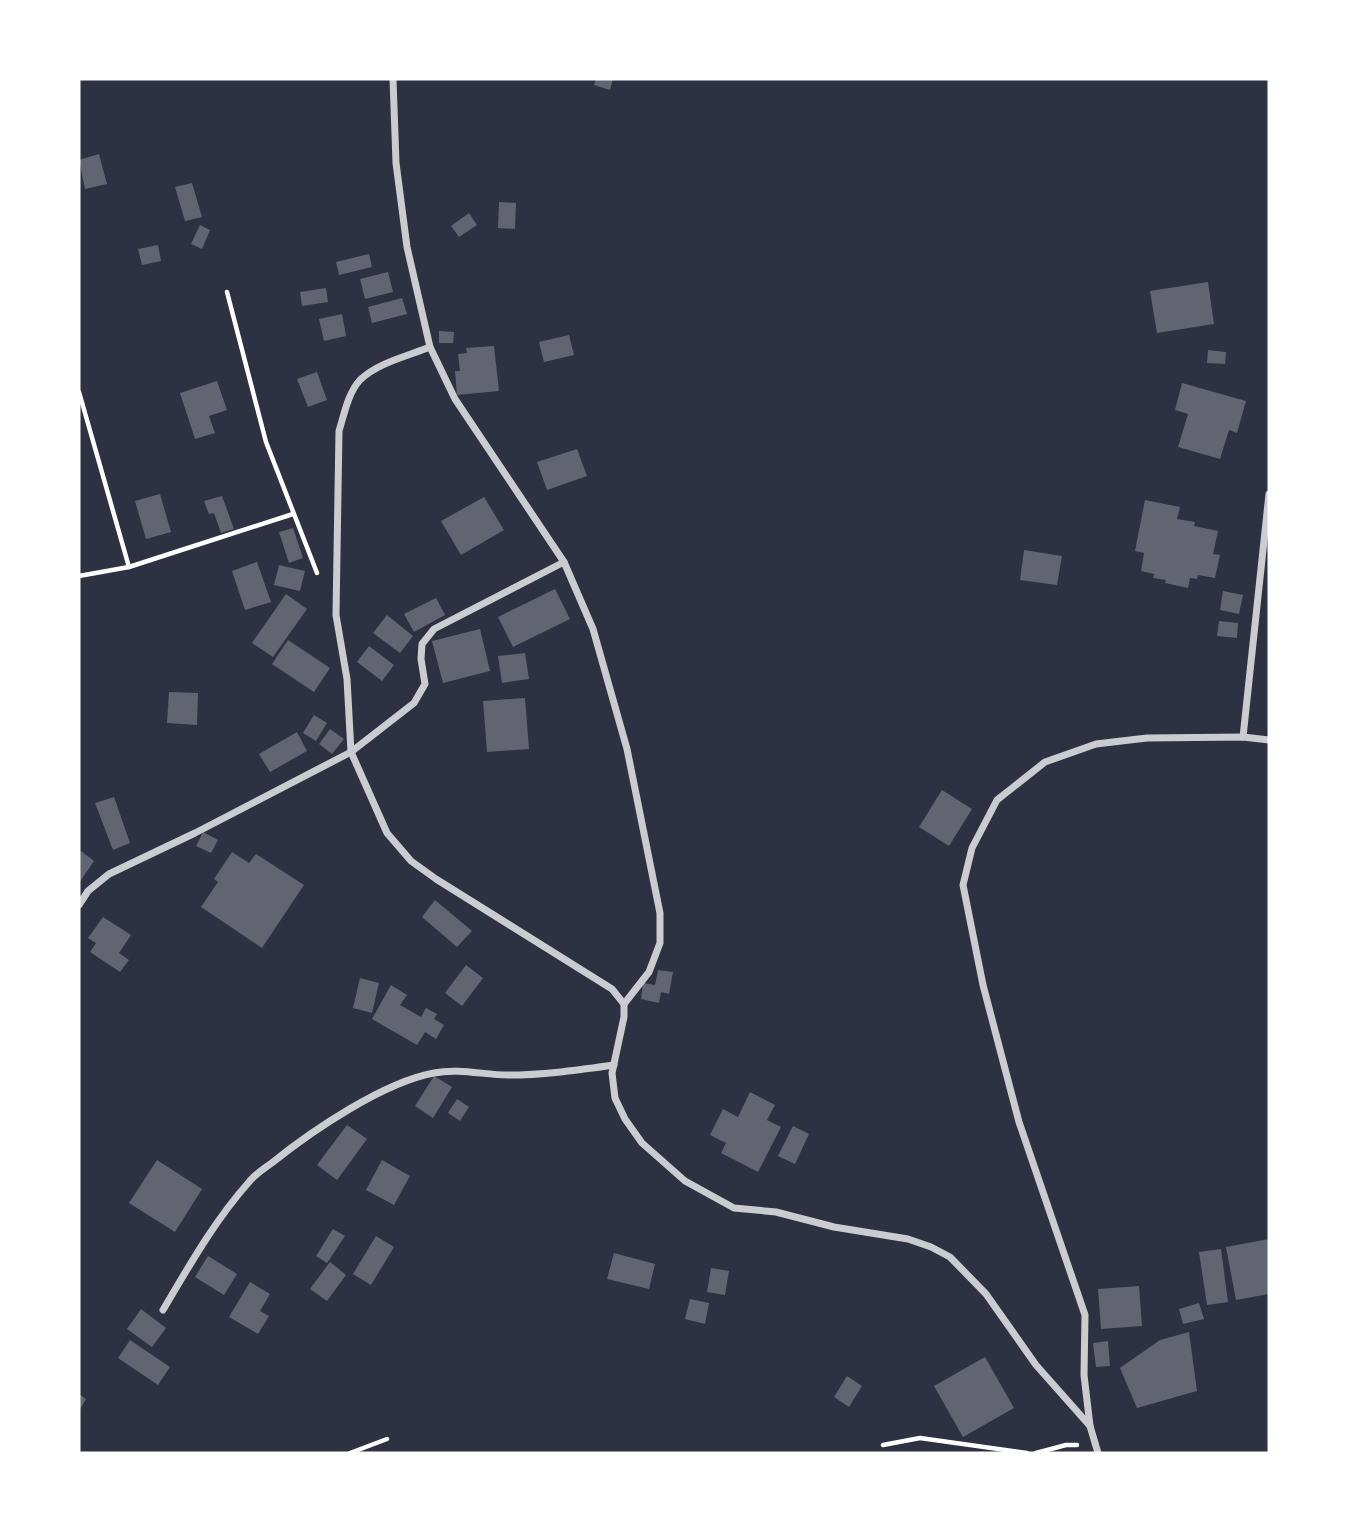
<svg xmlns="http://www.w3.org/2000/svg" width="1348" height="1532" viewBox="0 0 1348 1532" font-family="'Libre Baskerville',serif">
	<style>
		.building { fill: #626471 }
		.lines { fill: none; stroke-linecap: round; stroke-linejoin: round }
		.path { stroke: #fff; stroke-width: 4.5 }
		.minor { stroke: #caccd0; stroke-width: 7 }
	</style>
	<rect width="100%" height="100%" fill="#2d3142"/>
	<g class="building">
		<polygon points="596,79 613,79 610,90 594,85"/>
		<polygon points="99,154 107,184 85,189 79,160"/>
		<polygon points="192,183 202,217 185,221 175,187"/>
		<polygon points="499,202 516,203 515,229 498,228"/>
		<polygon points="469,213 477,225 459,237 451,226"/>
		<polygon points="200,225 210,230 202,249 191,244"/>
		<polygon points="158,245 161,261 142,265 138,249"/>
		<polygon points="369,254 372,267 339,275 336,262"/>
		<polygon points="388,272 393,292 365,299 360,279"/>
		<polygon points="1208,282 1214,324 1157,333 1150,291"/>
		<polygon points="326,288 328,302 302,306 300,292"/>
		<polygon points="402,298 407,314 372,323 368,307"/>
		<polygon points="342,314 346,336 324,341 319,319"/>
		<polygon points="439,331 454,332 453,343 439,343"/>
		<polygon points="569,335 574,355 544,362 539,342"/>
		<polygon points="494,346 499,391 457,395 455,371 460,371 458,354 467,353 466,348"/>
		<polygon points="1208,350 1226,352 1225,364 1207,363"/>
		<polygon points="317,372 327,400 308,407 297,379"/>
		<polygon points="217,381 227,410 209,416 215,433 195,439 180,393"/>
		<polygon points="1182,383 1246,401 1237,433 1229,430 1220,459 1178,447 1188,414 1175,410"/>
		<polygon points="577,449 587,476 547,490 537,462"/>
		<polygon points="160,494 171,532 146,539 135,501"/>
		<polygon points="222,496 234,529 221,533 214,513 209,514 204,501"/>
		<polygon points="484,497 504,530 461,555 441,521"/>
		<polygon points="1145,500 1180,507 1177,519 1195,522 1194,526 1218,531 1213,554 1220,555 1215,578 1198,575 1197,579 1190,578 1188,588 1165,583 1166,580 1153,578 1154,574 1141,571 1144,553 1135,551"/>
		<polygon points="293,528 303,558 289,563 279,532"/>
		<polygon points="1024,550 1062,556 1057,585 1020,580"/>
		<polygon points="257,562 271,602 245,610 232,571"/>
		<polygon points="279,565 305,571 300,591 274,585"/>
		<polygon points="555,589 570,619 513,647 498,617"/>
		<polygon points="1223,591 1243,595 1239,614 1220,610"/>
		<polygon points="286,594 307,609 273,657 252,643"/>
		<polygon points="436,598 445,615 414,632 404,614"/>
		<polygon points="387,615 413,636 400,653 373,633"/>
		<polygon points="1219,621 1238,623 1237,638 1217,636"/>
		<polygon points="480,629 490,671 443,683 432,641"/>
		<polygon points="288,640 330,668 314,692 272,664"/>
		<polygon points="369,646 394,665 382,681 357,662"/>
		<polygon points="525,653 529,679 502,683 498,656"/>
		<polygon points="169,692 198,693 197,725 167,723"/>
		<polygon points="525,698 529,749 487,752 483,701"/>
		<polygon points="314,715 327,723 316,741 303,733"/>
		<polygon points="330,729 344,739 332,754 319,744"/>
		<polygon points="297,732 307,751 270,772 259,754"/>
		<polygon points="942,790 972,809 949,846 919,827"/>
		<polygon points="114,797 130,843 113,850 95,803"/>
		<polygon points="203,832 218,840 211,853 196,846"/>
		<polygon points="81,851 94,861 79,883 79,854"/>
		<polygon points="232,852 249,863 256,854 304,885 262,948 201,907 218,882 214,879"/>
		<polygon points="435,900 472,931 457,947 422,917"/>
		<polygon points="103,917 131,935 119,953 129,960 120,972 90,952 96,943 88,938"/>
		<polygon points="466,965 483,978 462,1006 445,993"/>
		<polygon points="658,970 673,972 669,994 661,992 659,1003 641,999 643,983 655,985"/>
		<polygon points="360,978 379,983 372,1013 353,1008"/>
		<polygon points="391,985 407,995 400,1005 421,1017 426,1008 437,1014 434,1019 444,1025 436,1039 425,1032 417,1045 372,1019"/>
		<polygon points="434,1076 452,1087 433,1118 415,1106"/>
		<polygon points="750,1092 775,1105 767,1120 781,1127 758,1172 721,1153 726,1143 710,1135 723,1109 738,1117"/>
		<polygon points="457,1099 469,1107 460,1121 448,1113"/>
		<polygon points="347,1125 367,1139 337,1180 317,1165"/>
		<polygon points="793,1126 809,1134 795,1164 778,1156"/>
		<polygon points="157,1160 202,1189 175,1232 129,1203"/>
		<polygon points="382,1160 410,1176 394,1205 366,1190"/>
		<polygon points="333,1229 345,1236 327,1263 316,1256"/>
		<polygon points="376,1236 394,1247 371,1285 353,1274"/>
		<polygon points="1269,1239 1269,1294 1236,1300 1226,1247"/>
		<polygon points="1221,1249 1228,1302 1207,1305 1199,1252"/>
		<polygon points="614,1253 655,1264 649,1289 607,1279"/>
		<polygon points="208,1256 237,1274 224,1295 195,1277"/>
		<polygon points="330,1262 346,1275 327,1301 310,1289"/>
		<polygon points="711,1268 729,1271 725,1295 707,1292"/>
		<polygon points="250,1282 270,1294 260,1311 269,1316 258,1334 229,1317"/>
		<polygon points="1139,1286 1142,1326 1101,1329 1098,1289"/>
		<polygon points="690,1299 709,1303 705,1324 685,1319"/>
		<polygon points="1199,1303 1204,1319 1183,1324 1179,1309"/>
		<polygon points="141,1309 166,1328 152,1347 127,1329"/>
		<polygon points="1189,1332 1197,1391 1137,1408 1120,1368 1160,1340"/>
		<polygon points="130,1340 170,1367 158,1385 118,1358"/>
		<polygon points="1108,1341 1110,1366 1096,1367 1093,1343"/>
		<polygon points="985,1357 1014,1408 963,1437 934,1386"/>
		<polygon points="847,1376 862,1386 849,1407 834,1397"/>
		<polygon points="79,1394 86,1399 79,1411"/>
	</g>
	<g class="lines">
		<g class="path">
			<polyline points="227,292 266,442 317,573"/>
			<polyline points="79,392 129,567"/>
			<polyline points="79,576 129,567 293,514"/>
			<polyline points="883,1445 920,1438 1027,1453"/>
			<polyline points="350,1453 387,1439"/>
			<polyline points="1036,1453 1066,1445 1077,1445"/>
		</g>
		<g class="minor">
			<polyline points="393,79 396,163 407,247 430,347 455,399 564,562 593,629 627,749 660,913 660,943 649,972 624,1004"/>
			<path d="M430,347C408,356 377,363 360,380C348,393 344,415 339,431L336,615L347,679L351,752L387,833L411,861L436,879L612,989L624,1004V1017L612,1073L615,1098L625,1119L642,1143L685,1181L734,1208L776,1212L834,1227L908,1239L931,1247L950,1257L986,1294L1036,1365L1090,1426L1098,1453"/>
			<polyline points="1243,737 1269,494"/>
			<polyline points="79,905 88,891 109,874 195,833 351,752 414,703 425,684 421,659 422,644 434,629 564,562"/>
			<path d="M163,1310C189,1266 215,1220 249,1182C255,1174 265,1168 273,1162C313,1130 384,1082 434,1073C459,1068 484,1075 508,1075C544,1075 578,1070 614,1065"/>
			<polyline points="1090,1426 1084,1375 1085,1315 1019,1122 983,985 963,885 972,848 997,800 1045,762 1096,744 1147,738 1243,737 1269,740"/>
		</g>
	</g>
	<rect width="1348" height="1532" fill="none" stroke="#ffffff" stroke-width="161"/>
</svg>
